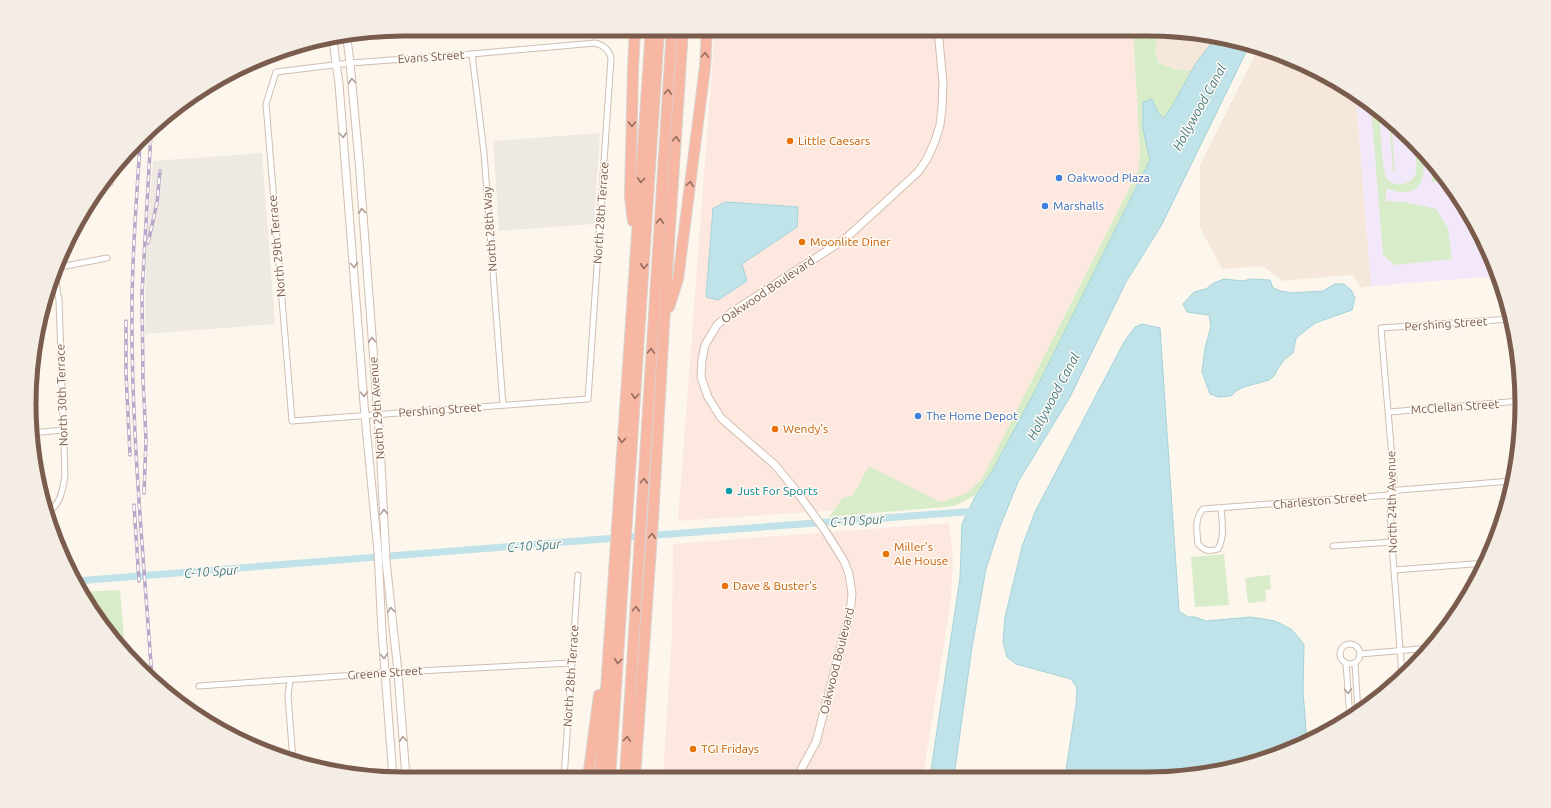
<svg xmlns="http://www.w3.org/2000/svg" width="1551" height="808" viewBox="0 0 1551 808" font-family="Ubuntu,sans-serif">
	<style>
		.residential { fill: #f5e8da }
		.commercial { fill: #fde8e0 }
		.industrial { fill: #efe9e4 }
		.education { fill: #f3e8fa }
		.green { fill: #d8ecc9 }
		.water { fill: #bfe3e8; stroke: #a5d3da }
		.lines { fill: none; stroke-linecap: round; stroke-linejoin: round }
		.canal { stroke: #bfe3e8; stroke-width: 7 }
		.minor-casing { stroke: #d1beb0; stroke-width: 7 }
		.tertiary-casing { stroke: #d1beb0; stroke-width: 9 }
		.motorway-casing { stroke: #dad1cd; stroke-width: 12 }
		.minor { stroke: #fff; stroke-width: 5 }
		.tertiary { stroke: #fff; stroke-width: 7 }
		.motorway { stroke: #f7b7a3; stroke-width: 10 }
		.rail-casing { stroke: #b9a8c9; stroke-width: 3.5 }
		.rail { stroke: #fffaf3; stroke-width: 2; stroke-dasharray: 6; stroke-linecap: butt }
		.oneway { stroke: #936e5e }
		.oneway2 { stroke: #af9d94 }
		.food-dot { fill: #e8710a; stroke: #fffaf3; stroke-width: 1.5 }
		.shop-dot { fill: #3f7fe0; stroke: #fffaf3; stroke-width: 1.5 }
		.culture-dot { fill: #0f9aa8; stroke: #fffaf3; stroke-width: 1.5 }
		.labels { text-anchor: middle; stroke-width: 3; stroke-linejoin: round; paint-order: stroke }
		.street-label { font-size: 12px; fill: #7a5c4d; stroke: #fffaf3 }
		.food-label { font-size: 12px; fill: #c56008; stroke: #fffaf3; text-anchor: start }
		.shop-label { font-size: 12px; fill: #366cbe; stroke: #fffaf3; text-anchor: start }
		.culture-label { font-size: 12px; fill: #0d838f; stroke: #fffaf3; text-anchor: start }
		.water-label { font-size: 13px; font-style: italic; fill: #437c86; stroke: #fffaf3 }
		.rim { fill: none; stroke: #7a5c4d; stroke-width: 5 }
	</style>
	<rect width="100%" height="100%" fill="#fdf6ec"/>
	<g class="residential">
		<polygon points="1159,30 1171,30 1216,37 1192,71 1174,69 1159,63 1155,50"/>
		<polygon points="1259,47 1313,68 1356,95 1371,286 1360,288 1354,276 1347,275 1284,281 1262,266 1222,269 1200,228 1200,165"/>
	</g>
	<g class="commercial">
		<polygon points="715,29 1133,30 1140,152 1138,171 982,479 967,493 941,503 678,521"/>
		<polygon points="949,523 953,558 951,599 923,777 663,777 672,635 673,544"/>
	</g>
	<g class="industrial">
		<polygon points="600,133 594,224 499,231 493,141"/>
		<polygon points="262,153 275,324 145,334 146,253 153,161"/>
	</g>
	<polygon class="education" points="1356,95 1375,107 1429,157 1472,217 1498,276 1371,286"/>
	<g class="green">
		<polygon points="1133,30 1159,30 1155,50 1159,63 1174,69 1192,71 1174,103 1164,118 1158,113 1152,99 1143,129 1150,160 1037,387 994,468 976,495 955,506 829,517 843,498 853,495 869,466 941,502 967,493 982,479 1138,171 1140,152"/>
		<path d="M1371,107H1376L1383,113C1381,116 1380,119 1380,122C1380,129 1383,173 1386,177C1393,189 1415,185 1416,171C1417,162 1415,152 1414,143L1423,151C1424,168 1427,194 1401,192C1396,192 1391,190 1386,188V201L1405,202L1436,209L1448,228L1452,259L1395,265L1383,255Z"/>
		<polygon points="1388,126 1393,126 1392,131 1395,171 1393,171 1390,131"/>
		<polygon points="1430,159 1446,181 1432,182"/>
		<polygon points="1224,554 1229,605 1195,607 1191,557"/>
		<polygon points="1270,575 1271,589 1265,590 1266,601 1248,603 1245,578"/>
		<polygon points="120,590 125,652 92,612 82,592"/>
	</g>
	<g class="water">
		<polygon points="1216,37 1250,44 1161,226 1126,282 1070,397 1018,482 999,529 986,569 972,647 954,776 930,777 960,578 962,524 975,497 994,468 1037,387 1150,160 1143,129 1143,102 1152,99 1158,113 1164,118 1174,103 1196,63"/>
		<polygon points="726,202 798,207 797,227 742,264 747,281 718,300 706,297 713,208"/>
		<polygon points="1224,279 1243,281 1251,279 1270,280 1273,288 1281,291 1292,293 1323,291 1335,284 1344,284 1351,290 1355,298 1352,310 1315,323 1296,338 1293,353 1285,359 1278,368 1274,376 1269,380 1244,387 1236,391 1231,396 1219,397 1210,394 1202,372 1205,348 1211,326 1209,315 1187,312 1183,304 1194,292 1206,289 1214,283"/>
		<polygon points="1142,324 1160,328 1179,611 1188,617 1195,617 1206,621 1251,617 1275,621 1291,629 1304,644 1303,691 1307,742 1290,751 1196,776 1065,776 1076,705 1077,688 1071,679 1016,664 1007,657 1003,642 1005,617 1022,547 1035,512 1124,342 1135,327"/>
	</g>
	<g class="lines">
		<polyline class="canal" points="76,581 603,539 977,511"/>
		<defs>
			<g id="minor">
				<path d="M595,43C603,45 609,50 611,58L588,399L292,421L266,104L276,72L350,63L472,54Z"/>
				<polyline points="472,54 484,153 503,405"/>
				<polyline points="104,183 110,183"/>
				<polyline points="60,267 107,258"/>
				<polyline points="1389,412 1520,401"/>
				<polyline points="31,433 64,430"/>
				<path d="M1221,508C1222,522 1225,536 1218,549C1209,552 1205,551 1198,544C1197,532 1194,519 1203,509L1390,495L1399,490L1512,481"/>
				<path d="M49,511C61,504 63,488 65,475L59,300L55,277"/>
				<polyline points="1333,546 1392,542"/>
				<polyline points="1394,570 1486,563"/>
				<circle cx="1350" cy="654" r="10"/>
				<polyline points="1360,654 1431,648"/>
				<polyline points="1346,663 1350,718"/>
				<polyline points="1355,663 1358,713"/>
				<polyline points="1402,675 1391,531 1390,495 1394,482 1381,328 1510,319"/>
				<polyline points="290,680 288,696 293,761"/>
				<polyline points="199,686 398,672 571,663"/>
				<polyline points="564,778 578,575"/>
			</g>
			<g id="tertiary">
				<polyline points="347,39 350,63 359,161 380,443 386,561 398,672 406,778"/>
				<polyline points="333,41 339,84 365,416 378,551 382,632 393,778"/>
				<polyline points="797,777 816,742 850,612 852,594 849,574 844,561 824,529 794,488 775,465 721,418 708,397 701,377 702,360 705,345 717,325 732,312 845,239 918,172 927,159 935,141 940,125 942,107 943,83 938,30"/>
			</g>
			<g id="motorway">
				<polyline points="633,221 630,197 633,69 635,29"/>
				<polyline points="669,307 678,279 705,67 707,29"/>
				<polyline points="625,777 672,29"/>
				<polyline points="635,777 653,518 667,272 683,29"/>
				<polyline points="588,778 599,695"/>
				<polyline points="600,778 651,29"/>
				<polyline points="610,778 659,29"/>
			</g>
		</defs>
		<use href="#minor" class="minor-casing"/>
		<use href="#tertiary" class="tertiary-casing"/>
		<use href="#motorway" class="motorway-casing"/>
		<use href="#minor" class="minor"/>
		<use href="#tertiary" class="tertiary"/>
		<use href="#motorway" class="motorway"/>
		<defs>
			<g id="rail">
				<path d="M140,144C136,208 131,271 132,335C133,449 144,564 152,678"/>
				<polyline points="148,243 157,203 160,171"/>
				<polyline points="126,321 126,373 130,455"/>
				<polyline points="144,493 146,440 143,379 142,294 151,133"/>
				<polyline points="134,505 139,581"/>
			</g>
		</defs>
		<use href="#rail" class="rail-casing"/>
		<use href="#rail" class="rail"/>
	</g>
	<defs><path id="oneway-chevron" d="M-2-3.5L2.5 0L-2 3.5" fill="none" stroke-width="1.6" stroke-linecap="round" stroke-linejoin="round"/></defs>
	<g class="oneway">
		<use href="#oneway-chevron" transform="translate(705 55) rotate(-87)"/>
		<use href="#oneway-chevron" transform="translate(668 92) rotate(-86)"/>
		<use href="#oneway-chevron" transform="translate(632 124) rotate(91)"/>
		<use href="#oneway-chevron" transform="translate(676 139) rotate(-86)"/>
		<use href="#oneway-chevron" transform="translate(641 180) rotate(94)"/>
		<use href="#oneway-chevron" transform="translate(690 184) rotate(-82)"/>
		<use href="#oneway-chevron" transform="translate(660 221) rotate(-86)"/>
		<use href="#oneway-chevron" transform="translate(644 266) rotate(94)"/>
		<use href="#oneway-chevron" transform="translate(651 351) rotate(-86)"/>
		<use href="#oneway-chevron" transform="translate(635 396) rotate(94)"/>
		<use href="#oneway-chevron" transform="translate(622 440) rotate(94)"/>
		<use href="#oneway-chevron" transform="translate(644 481) rotate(-86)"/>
		<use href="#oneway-chevron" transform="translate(652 536) rotate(-86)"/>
		<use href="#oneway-chevron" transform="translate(636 609) rotate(-86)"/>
		<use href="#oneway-chevron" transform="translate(618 661) rotate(94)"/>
		<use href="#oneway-chevron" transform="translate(627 739) rotate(-86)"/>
	</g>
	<g class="oneway2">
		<use href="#oneway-chevron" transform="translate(352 81) rotate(-95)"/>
		<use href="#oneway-chevron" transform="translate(343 135) rotate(85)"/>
		<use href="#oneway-chevron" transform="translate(362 211) rotate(-94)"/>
		<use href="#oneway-chevron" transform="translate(354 265) rotate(85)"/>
		<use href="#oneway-chevron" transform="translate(372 340) rotate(-94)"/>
		<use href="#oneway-chevron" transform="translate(364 394) rotate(87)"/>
		<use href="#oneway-chevron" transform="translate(384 512) rotate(-92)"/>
		<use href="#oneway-chevron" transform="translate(391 610) rotate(-96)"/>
		<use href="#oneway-chevron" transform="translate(384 656) rotate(86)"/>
		<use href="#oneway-chevron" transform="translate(1348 691) rotate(86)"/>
		<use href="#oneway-chevron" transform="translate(403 739) rotate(-94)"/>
	</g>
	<g class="food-dot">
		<circle cx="790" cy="141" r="4"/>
		<circle cx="802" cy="242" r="4"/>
		<circle cx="775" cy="429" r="4"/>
		<circle cx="886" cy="554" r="4"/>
		<circle cx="725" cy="586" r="4"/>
		<circle cx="693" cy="749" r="4"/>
	</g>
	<g class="shop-dot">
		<circle cx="1059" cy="178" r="4"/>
		<circle cx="1045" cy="206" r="4"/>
		<circle cx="918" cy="416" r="4"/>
	</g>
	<circle class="culture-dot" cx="729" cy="491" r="4"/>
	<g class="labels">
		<g class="street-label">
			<text transform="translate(431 57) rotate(-4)" y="4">Evans Street</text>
			<text transform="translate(601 213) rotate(-86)" y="4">North 28th Terrace</text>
			<text transform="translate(490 229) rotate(-94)" y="4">North 28th Way</text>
			<text transform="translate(277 246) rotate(-95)" y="4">North 29th Terrace</text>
			<text transform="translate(768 290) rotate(-34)" y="4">Oakwood Boulevard</text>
			<text transform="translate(1446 324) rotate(-4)" y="4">Pershing Street</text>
			<text transform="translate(62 395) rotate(-92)" y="4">North 30th Terrace</text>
			<text transform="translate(1455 407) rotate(-4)" y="4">McClellan Street</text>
			<text transform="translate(377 408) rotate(-94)" y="4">North 29th Avenue</text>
			<text transform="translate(440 410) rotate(-4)" y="4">Pershing Street</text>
			<text transform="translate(1320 501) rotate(-5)" y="4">Charleston Street</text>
			<text transform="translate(1392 502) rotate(-91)" y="4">North 24th Avenue</text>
			<text transform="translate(837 661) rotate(-76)" y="4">Oakwood Boulevard</text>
			<text transform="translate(385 673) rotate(-4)" y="4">Greene Street</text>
			<text transform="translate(571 676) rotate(-86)" y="4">North 28th Terrace</text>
		</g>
		<g class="food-label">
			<text x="798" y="145">Little Caesars</text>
			<text x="810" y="246">Moonlite Diner</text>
			<text x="783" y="433">Wendy's</text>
			<text x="894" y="551">Miller's<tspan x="894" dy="14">Ale House</tspan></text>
			<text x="733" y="590">Dave &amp; Buster's</text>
			<text x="701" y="753">TGI Fridays</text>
		</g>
		<g class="shop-label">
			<text x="1067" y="182">Oakwood Plaza</text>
			<text x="1053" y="210">Marshalls</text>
			<text x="926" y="420">The Home Depot</text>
		</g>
		<g class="culture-label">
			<text x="737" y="495">Just For Sports</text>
		</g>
		<g class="water-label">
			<text transform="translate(1199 107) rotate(-61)" y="5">Hollywood Canal</text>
			<text transform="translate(1053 396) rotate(-62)" y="5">Hollywood Canal</text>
			<text transform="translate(857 520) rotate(-4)" y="5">C-10 Spur</text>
			<text transform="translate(534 545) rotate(-4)" y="5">C-10 Spur</text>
			<text transform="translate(211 571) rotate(-4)" y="5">C-10 Spur</text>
		</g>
	</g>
	<path d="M0 0H1551V808H0ZM404 36H1147A368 368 0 0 1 1515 404V404A368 368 0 0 1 1147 772H404A368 368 0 0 1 36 404V404A368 368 0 0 1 404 36Z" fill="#f4ede6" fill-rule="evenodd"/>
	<path class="rim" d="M404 36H1147A368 368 0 0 1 1515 404V404A368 368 0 0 1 1147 772H404A368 368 0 0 1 36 404V404A368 368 0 0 1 404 36Z"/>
</svg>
